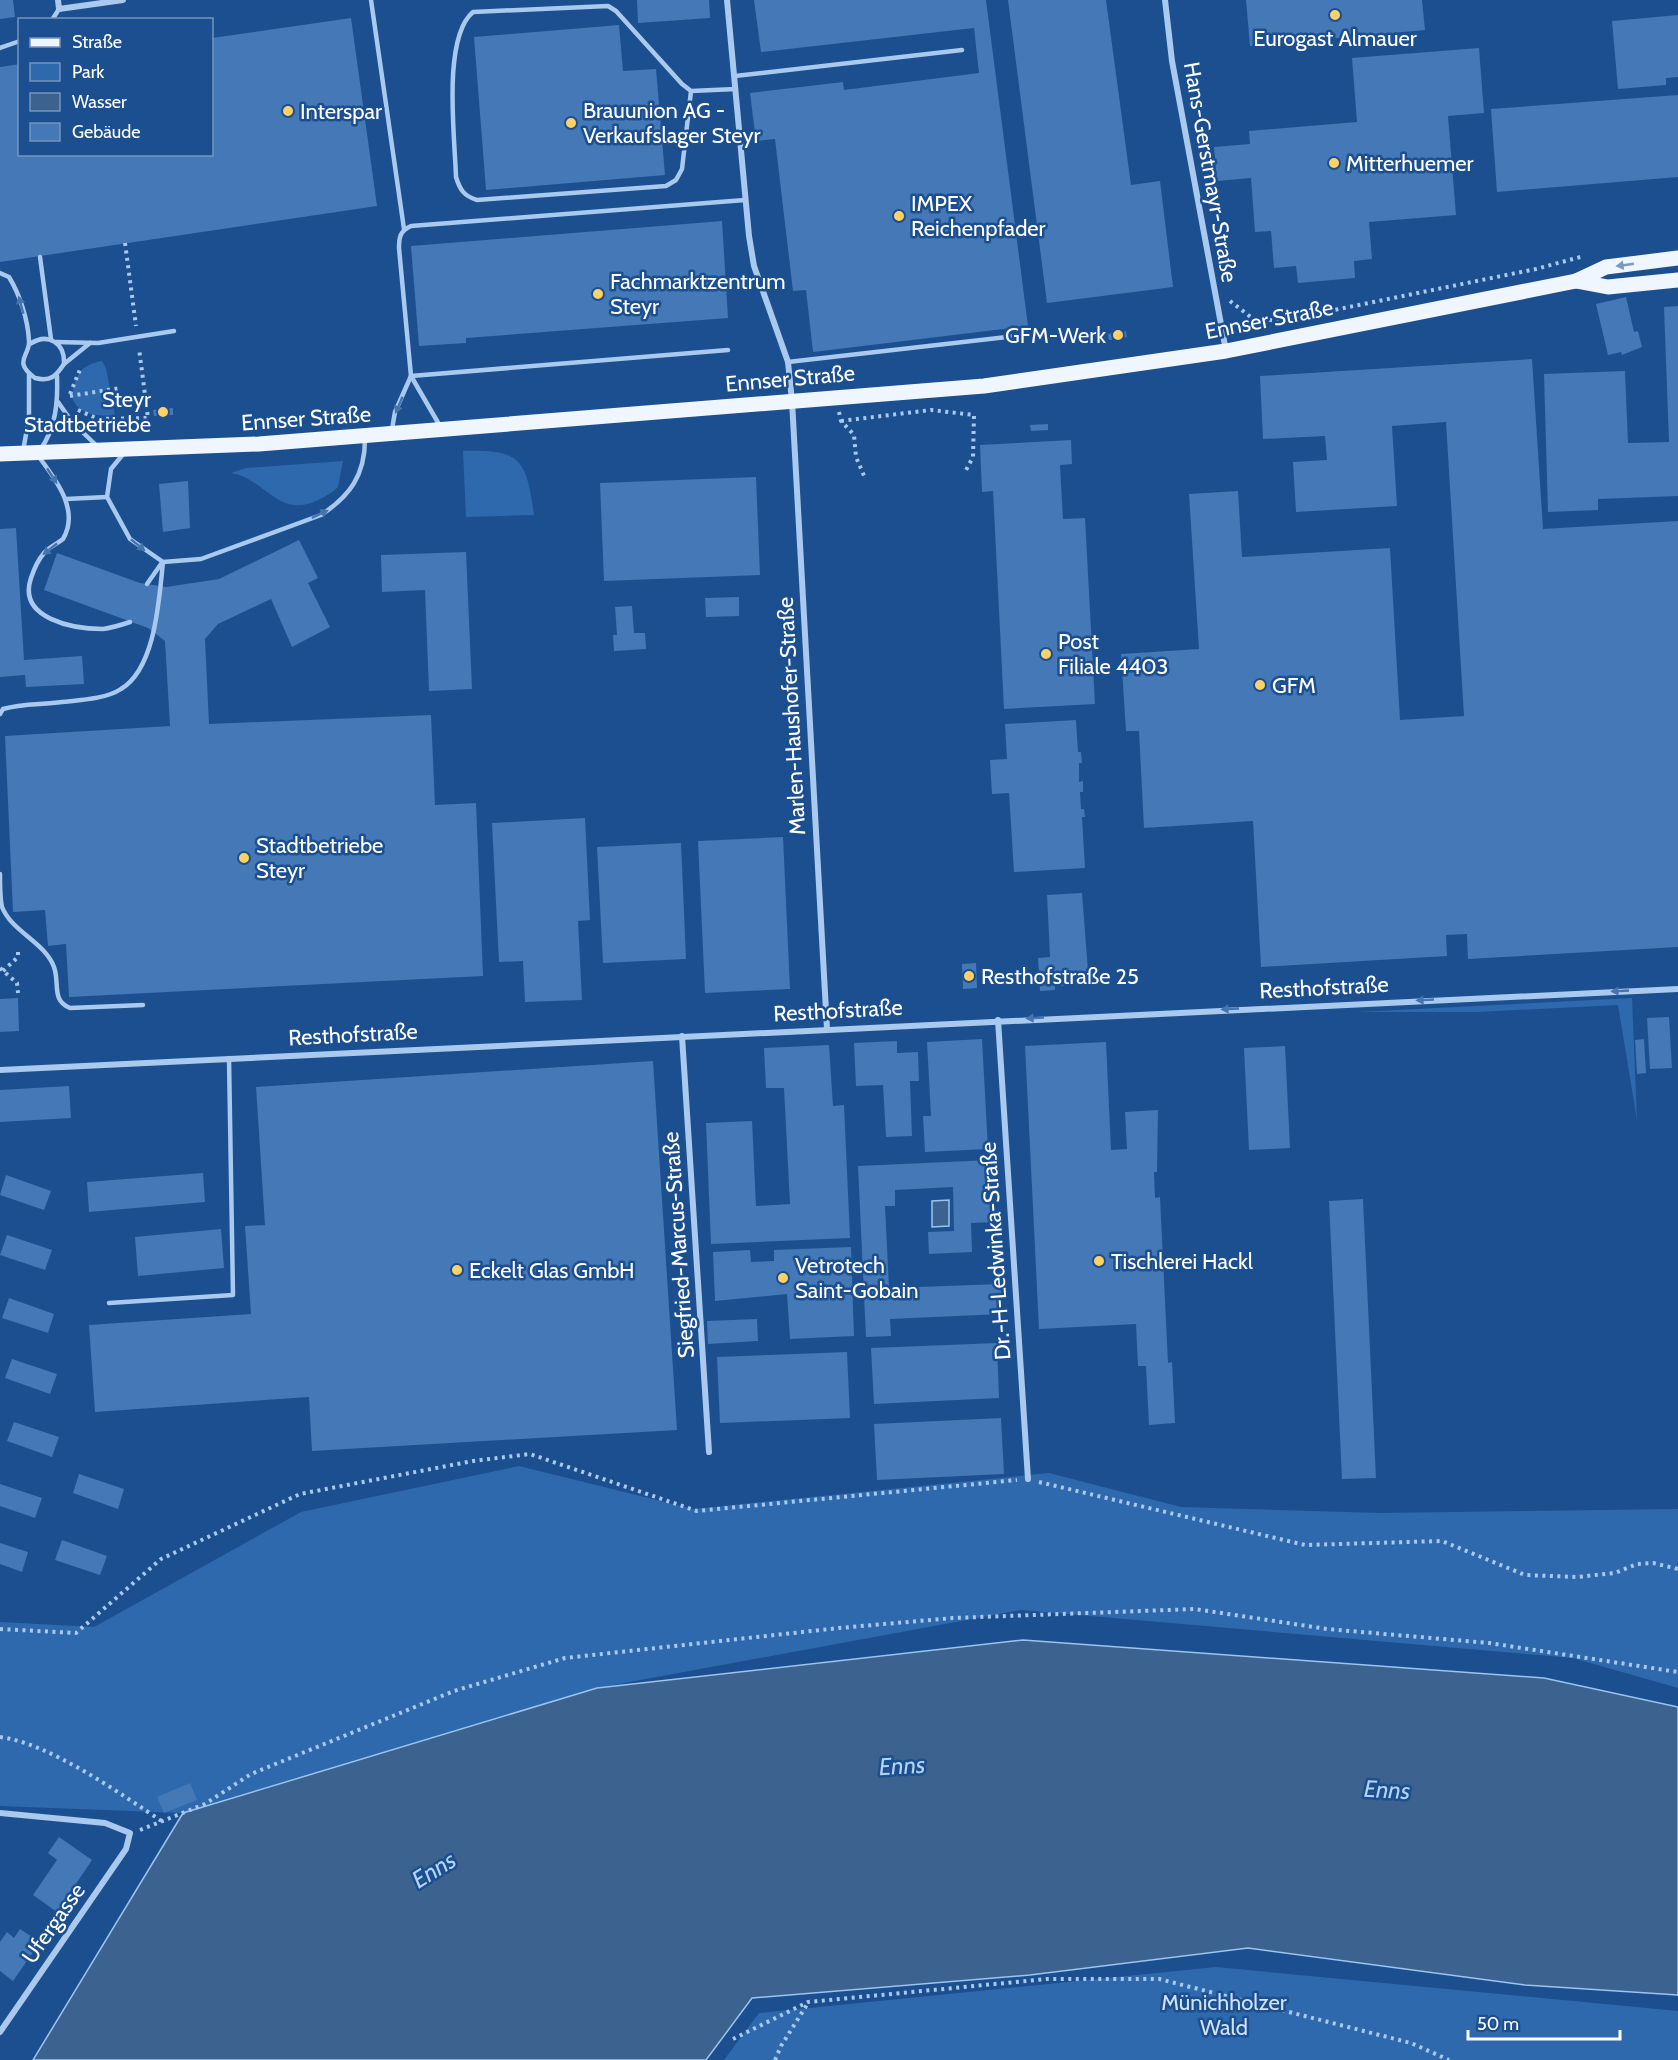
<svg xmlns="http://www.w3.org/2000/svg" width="1678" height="2060" viewBox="0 0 1678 2060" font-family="Cabin,sans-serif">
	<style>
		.green { fill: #2e69ad }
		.water { fill: #3c6290; stroke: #9cc4f0; stroke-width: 1.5 }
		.building { fill: #4478b7 }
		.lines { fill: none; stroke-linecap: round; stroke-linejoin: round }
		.path { stroke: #a9c9ee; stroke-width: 4; stroke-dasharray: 3 4.5; stroke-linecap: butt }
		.service { stroke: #a9c9ee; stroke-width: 4.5 }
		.minor { stroke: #a9c9ee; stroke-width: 6 }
		.primary { stroke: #f0f6ff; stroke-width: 15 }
		.oneway { fill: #7b9ac1 }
		.oneway2 { fill: #4674ac }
		.poi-dot { fill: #ffd166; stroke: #1b4f8f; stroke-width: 2 }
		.labels { text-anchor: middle; stroke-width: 5; stroke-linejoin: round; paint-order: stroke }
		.poi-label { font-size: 22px; fill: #fff; stroke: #1b4f8f; text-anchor: start }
		.street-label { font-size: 22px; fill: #fff; stroke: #1b4f8f }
		.park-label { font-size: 22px; fill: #cfe3fa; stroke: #1b4f8f }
		.water-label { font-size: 24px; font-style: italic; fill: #b5d3f5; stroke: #1b4f8f }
	</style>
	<rect width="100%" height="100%" fill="#1b4f8f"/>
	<g class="green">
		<path d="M102,361L106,368L115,415C99,417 76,415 72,396C75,374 81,365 102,361Z"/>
		<path d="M463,451C523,449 526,461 534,515L466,517Z"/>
		<path d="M343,461L338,487C332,493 326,496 318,500C279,520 265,478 231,473L246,468Z"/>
		<polygon points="1632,998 1637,1120 1618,1005 1476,1012 1357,1012"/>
		<polygon points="519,1466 693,1509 1049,1473 1181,1507 1380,1513 1678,1509 1678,1688 1573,1658 1021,1610 597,1688 183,1813 0,1806 0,1622 94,1627 301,1512"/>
		<polygon points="1216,1967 1678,2011 1678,2060 724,2060 759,2013"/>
	</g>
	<g class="water">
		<polygon points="949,1200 949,1226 932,1227 932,1201"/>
		<polygon points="1023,1640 1544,1678 1678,1707 1678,1995 1525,1985 1248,1948 1030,1975 752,1998 706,2060 33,2060 183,1813 597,1688"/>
	</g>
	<g class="building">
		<polygon points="0,0 13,0 15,17 0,19"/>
		<polygon points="637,0 709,0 710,18 638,23"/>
		<polygon points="754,0 986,0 1028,326 813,352 806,290 793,291 775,139 756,141 750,93 843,82 844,90 979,73 974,28 761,52"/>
		<polygon points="1008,0 1106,0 1131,185 1160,181 1173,287 1047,303"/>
		<polygon points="1246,0 1422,0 1425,30 1250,46"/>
		<polygon points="1678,15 1678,77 1666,78 1666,85 1618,89 1612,21"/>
		<polygon points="351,18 377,206 0,262 0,67 20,64 20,154 212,154 212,38"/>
		<polygon points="619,25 623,71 656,69 665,175 486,190 474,37"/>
		<polygon points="1479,48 1484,113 1448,116 1456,215 1369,222 1372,259 1354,261 1355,278 1298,283 1296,266 1274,268 1271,231 1255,232 1251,178 1217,181 1214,147 1250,144 1249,131 1357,122 1352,58"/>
		<polygon points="1678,95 1678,177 1497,192 1491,109"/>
		<polygon points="722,221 728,318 466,338 466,343 419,346 411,246"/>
		<polygon points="1626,297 1634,332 1638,331 1642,347 1622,355 1621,352 1608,355 1596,304"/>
		<polygon points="1678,306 1678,496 1598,499 1598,510 1548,512 1544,374 1625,371 1628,443 1669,442 1664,307"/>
		<polygon points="1126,331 1127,337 1109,340 1108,334"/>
		<polygon points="1532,359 1543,529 1678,521 1678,947 1468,959 1467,934 1446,935 1447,956 1261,967 1253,821 1144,828 1139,731 1126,731 1121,654 1199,649 1189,494 1238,491 1242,557 1390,548 1400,720 1464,716 1446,422 1392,426 1397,506 1296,512 1293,462 1327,460 1325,436 1263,439 1260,376"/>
		<polygon points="173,408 173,415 154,416 153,410"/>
		<polygon points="1048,424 1048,430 1031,431 1030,425"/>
		<polygon points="1071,440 1072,464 1060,465 1063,519 1085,518 1095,704 1004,709 993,491 982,492 980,445"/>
		<polygon points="756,477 760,575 604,581 600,483"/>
		<polygon points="188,481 190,528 163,532 159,484"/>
		<polygon points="16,528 24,660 82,656 84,684 26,687 25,675 0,677 0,529"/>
		<polygon points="299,540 318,578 308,583 330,627 292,647 271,599 218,624 205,639 209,724 431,715 435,805 476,803 483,976 69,997 66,944 48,946 45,910 13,912 5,736 170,726 165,641 148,628 44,590 57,553 140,583 166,587 219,579"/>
		<polygon points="466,552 472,689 429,691 425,590 382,592 381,555"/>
		<polygon points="739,597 739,616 706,617 705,598"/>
		<polygon points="632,606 634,633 645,633 646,649 614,651 613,635 617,635 615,607"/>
		<polygon points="1076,720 1078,752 1081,752 1082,763 1079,763 1079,782 1083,781 1083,792 1080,792 1081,809 1084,809 1085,817 1082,817 1085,868 1014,872 1009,793 992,794 990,760 1007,759 1005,724"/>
		<polygon points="585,818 590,920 578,921 582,1000 525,1002 523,961 499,962 492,823"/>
		<polygon points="783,837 790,989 705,993 698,841"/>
		<polygon points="681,843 686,959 603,963 597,847"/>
		<polygon points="1082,893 1089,984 1055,986 1055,990 1040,991 1038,958 1050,957 1047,895"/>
		<polygon points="976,963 977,988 963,989 962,964"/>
		<polygon points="18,998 19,1031 0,1032 0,999"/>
		<polygon points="1669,1017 1672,1068 1650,1069 1647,1018"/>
		<polygon points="982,1039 988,1149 925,1152 923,1116 931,1116 927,1042"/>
		<polygon points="1644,1039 1646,1073 1637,1074 1635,1040"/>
		<polygon points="897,1041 897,1053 918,1052 919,1081 910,1081 912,1136 886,1137 883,1085 856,1086 854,1043"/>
		<polygon points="1106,1042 1111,1150 1127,1149 1125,1112 1158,1110 1157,1172 1154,1172 1155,1198 1160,1197 1168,1363 1172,1362 1175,1423 1149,1425 1146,1366 1138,1366 1136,1324 1039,1329 1025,1046"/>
		<polygon points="829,1045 833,1106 844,1105 850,1238 711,1244 706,1123 752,1121 756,1206 790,1204 784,1088 766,1088 764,1048"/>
		<polygon points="1285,1046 1290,1148 1249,1150 1244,1048"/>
		<polygon points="653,1061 677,1430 312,1451 309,1397 95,1412 89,1325 251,1314 245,1226 265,1225 256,1087"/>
		<polygon points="69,1086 71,1118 0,1122 0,1090"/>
		<polygon points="991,1160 993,1222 971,1223 972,1252 929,1254 928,1232 954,1231 953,1187 895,1190 895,1206 885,1206 889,1288 1001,1284 1002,1314 890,1319 891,1336 866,1337 858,1166"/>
		<polygon points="203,1173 205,1202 89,1212 87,1182"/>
		<polygon points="6,1175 51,1191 44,1210 0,1195"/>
		<polygon points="1363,1199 1376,1478 1342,1479 1329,1201"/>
		<polygon points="221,1229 224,1268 138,1276 135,1237"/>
		<polygon points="7,1235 52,1250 45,1270 0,1255"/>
		<polygon points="851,1247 854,1336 790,1339 787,1294 715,1301 713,1252 750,1250 751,1262 774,1261 774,1250"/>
		<polygon points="9,1298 54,1314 48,1333 2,1318"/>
		<polygon points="757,1319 758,1341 708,1344 707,1321"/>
		<polygon points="997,1343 999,1398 874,1404 871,1348"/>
		<polygon points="847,1352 850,1418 720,1423 717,1357"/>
		<polygon points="12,1359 57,1374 50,1394 5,1378"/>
		<polygon points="1001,1418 1004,1474 877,1480 874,1424"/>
		<polygon points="14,1422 59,1437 52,1457 7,1441"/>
		<polygon points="79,1474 124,1489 118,1509 73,1493"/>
		<polygon points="0,1484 42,1498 35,1518 0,1506"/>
		<polygon points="62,1540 107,1556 100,1575 55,1560"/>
		<polygon points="0,1543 28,1552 22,1572 0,1564"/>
		<polygon points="190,1783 197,1800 164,1813 157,1797"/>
		<polygon points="59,1837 92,1860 57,1912 33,1895 57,1860 48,1853"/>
		<polygon points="20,1929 40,1942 13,1981 0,1971 0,1942 7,1932 14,1938"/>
	</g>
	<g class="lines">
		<g class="path">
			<polyline points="125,243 136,326"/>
			<polyline points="1230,301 1252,318 1280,321 1536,269 1584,256"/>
			<polyline points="70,394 81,367"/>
			<polyline points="70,396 120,388"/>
			<polyline points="78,410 98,419 148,418 139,348"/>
			<polyline points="839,412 841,421 854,435 856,457 865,478"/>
			<polyline points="841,421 931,410 974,415 973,457 965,472"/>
			<polyline points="0,968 17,983 18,993"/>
			<polyline points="3,971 18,957 18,948"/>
			<polyline points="1039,1482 1305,1545 1442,1541 1525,1575 1577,1577 1615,1573 1637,1564 1653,1563 1678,1569"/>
			<polyline points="0,1629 76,1633 161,1559 300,1494 473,1461 530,1454 697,1511 1017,1480"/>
			<path d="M0,1737C49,1743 121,1794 163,1822"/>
			<polyline points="140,1830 205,1804 251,1774 454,1691 565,1658 839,1628 953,1618 1195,1609 1327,1629 1489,1643 1678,1672"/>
			<polyline points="733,2039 808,2002 1047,1979 1159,1979 1411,2043 1449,2060"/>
			<polyline points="775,2060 781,2046 808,2003"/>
		</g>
		<g class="service">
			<polyline points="371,0 404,229"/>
			<polyline points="52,20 59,9"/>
			<polyline points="0,48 20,41"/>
			<polyline points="735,76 962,50"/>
			<path d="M691,91L682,169L676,180L666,186L477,200C464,196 460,190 456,177C455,139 442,38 473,12L608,6L616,11L682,84L691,91L736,89"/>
			<polyline points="40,257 51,339"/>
			<path d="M0,273L9,277C20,295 28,320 29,341C30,356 12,361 35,378C51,382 56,376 64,364C65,343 48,332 30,344"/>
			<polyline points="56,342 98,343 174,331"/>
			<polyline points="788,362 1034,334"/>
			<polyline points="64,364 90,343"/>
			<polyline points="411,376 728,350"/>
			<polyline points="58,402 72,422 98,447"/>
			<path d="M440,426L411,376L399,248C399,237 400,231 411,226L745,200"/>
			<polyline points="392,429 395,412 411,376"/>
			<path d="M40,450C56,428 58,402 57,376"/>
			<polyline points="23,451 29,418 29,374"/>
			<path d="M124,453L111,469L107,497L130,539L163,562L201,559L321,515C350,496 365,475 365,439"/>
			<path d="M39,457C56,480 80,510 63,539C57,544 49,547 44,553C38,560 34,569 31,578C17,619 74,629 103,629C112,628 121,625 130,622"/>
			<polyline points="66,499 107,497"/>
			<polyline points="147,584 161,564"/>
			<path d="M0,714L3,709C23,703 42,705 62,702C80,700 106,699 121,689C156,668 159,598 163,562"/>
			<path d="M0,874C0,884 0,898 2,907C12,932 45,942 54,967C60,984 51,1000 70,1008L143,1005"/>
			<polyline points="109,1303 233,1295 229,1058"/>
		</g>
		<g class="minor">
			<polyline points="58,0 59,9 123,0"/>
			<polyline points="727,0 749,236 754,266 788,362 792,401 827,1029"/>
			<polyline points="1165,0 1172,61 1226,351"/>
			<polyline points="998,1020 1028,1479"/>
			<polyline points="682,1036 709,1452"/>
			<polyline points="0,1070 1678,989"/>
			<polyline points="0,1813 105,1823 130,1833 126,1849 0,2032"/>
		</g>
		<g class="primary">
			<polyline points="1576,281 1608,287 1678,280"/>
			<polyline points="0,454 259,444 984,386 1226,351 1576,281 1606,267 1678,258"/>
		</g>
	</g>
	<defs><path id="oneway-solid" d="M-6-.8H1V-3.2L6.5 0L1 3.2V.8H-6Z" transform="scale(1.5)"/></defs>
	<use class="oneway" href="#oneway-solid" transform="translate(1625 265) rotate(172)"/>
	<g class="oneway2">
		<use href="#oneway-solid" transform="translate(21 305) rotate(-105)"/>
		<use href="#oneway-solid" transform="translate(399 405) rotate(113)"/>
		<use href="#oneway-solid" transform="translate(52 476) rotate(57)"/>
		<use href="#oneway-solid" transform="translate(320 514) rotate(-25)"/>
		<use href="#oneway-solid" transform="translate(138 545) rotate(39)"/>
		<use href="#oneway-solid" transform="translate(50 549) rotate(142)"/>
		<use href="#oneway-solid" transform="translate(1620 991) rotate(177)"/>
		<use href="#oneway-solid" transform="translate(1425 1000) rotate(177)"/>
		<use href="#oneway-solid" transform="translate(1230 1009) rotate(177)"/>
		<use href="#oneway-solid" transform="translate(1035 1018) rotate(177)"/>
	</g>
	<g class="poi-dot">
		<circle cx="1335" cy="15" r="6"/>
		<circle cx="288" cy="111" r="6"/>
		<circle cx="571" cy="123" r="6"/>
		<circle cx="1334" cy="163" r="6"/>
		<circle cx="899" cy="216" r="6"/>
		<circle cx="598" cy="294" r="6"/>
		<circle cx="1118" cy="335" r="6"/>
		<circle cx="163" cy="412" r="6"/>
		<circle cx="1046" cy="654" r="6"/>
		<circle cx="1260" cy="685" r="6"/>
		<circle cx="244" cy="858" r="6"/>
		<circle cx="969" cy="976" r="6"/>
		<circle cx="1099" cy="1261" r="6"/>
		<circle cx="457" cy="1270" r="6"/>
		<circle cx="783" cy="1278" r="6"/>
	</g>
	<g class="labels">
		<g class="poi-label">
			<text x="1335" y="46" text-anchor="middle">Eurogast Almauer</text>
			<text x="583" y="118">Brauunion AG -<tspan x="583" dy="25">Verkaufslager Steyr</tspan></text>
			<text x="300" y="119">Interspar</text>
			<text x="1346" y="171">Mitterhuemer</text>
			<text x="911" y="211">IMPEX<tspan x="911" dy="25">Reichenpfader</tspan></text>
			<text x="610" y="289">Fachmarktzentrum<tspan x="610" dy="25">Steyr</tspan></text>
			<text x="1106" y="343" text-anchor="end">GFM-Werk</text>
			<text x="151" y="407" text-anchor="end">Steyr<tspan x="151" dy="25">Stadtbetriebe</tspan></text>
			<text x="1058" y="649">Post<tspan x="1058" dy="25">Filiale 4403</tspan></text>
			<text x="1272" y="693">GFM</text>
			<text x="256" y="853">Stadtbetriebe<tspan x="256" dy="25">Steyr</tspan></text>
			<text x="981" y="984">Resthofstraße 25</text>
			<text x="1111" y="1269">Tischlerei Hackl</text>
			<text x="795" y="1273">Vetrotech<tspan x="795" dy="25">Saint-Gobain</tspan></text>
			<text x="469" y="1278">Eckelt Glas GmbH</text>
		</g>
		<g class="street-label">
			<text transform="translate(1211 172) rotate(80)" y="8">Hans-Gerstmayr-Straße</text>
			<text transform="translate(1269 319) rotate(-11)" y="8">Ennser Straße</text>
			<text transform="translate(790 378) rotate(-5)" y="8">Ennser Straße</text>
			<text transform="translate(306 418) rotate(-4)" y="8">Ennser Straße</text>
			<text transform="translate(791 716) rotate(-93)" y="8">Marlen-Haushofer-Straße</text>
			<text transform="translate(1324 987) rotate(-3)" y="8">Resthofstraße</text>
			<text transform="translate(838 1010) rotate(-3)" y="8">Resthofstraße</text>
			<text transform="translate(353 1034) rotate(-3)" y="8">Resthofstraße</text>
			<text transform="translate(678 1245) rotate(-94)" y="8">Siegfried-Marcus-Straße</text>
			<text transform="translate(995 1251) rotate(-94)" y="8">Dr.-H-Ledwinka-Straße</text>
			<text transform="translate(53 1923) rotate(-55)" y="8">Ufergasse</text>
		</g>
		<g class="park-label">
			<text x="1224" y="2010">Münichholzer<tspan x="1224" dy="25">Wald</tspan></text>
		</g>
		<g class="water-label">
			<text transform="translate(902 1766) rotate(-3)" y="8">Enns</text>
			<text transform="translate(1387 1790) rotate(3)" y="8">Enns</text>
			<text transform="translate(434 1870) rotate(-32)" y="8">Enns</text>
		</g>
	</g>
	<rect x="18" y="18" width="195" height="138" fill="#1b4f8f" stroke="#7695bc" stroke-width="1.5"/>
	<rect x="30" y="38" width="30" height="9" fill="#f0f6ff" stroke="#7695bc" stroke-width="1.5"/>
	<text x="72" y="48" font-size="18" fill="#ffffff">Straße</text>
	<rect x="30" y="63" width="30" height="18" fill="#2e69ad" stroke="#7695bc" stroke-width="1.5"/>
	<text x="72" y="78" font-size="18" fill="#ffffff">Park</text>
	<rect x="30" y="93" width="30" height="18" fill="#3c6290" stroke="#7695bc" stroke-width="1.5"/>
	<text x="72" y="108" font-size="18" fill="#ffffff">Wasser</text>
	<rect x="30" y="123" width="30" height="18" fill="#4478b7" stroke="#7695bc" stroke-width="1.5"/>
	<text x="72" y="138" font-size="18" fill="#ffffff">Gebäude</text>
	<path d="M1468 2030v9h152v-9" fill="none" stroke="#ffffff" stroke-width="3"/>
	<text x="1477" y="2030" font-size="18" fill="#ffffff" stroke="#1b4f8f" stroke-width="4.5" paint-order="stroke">50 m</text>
</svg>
